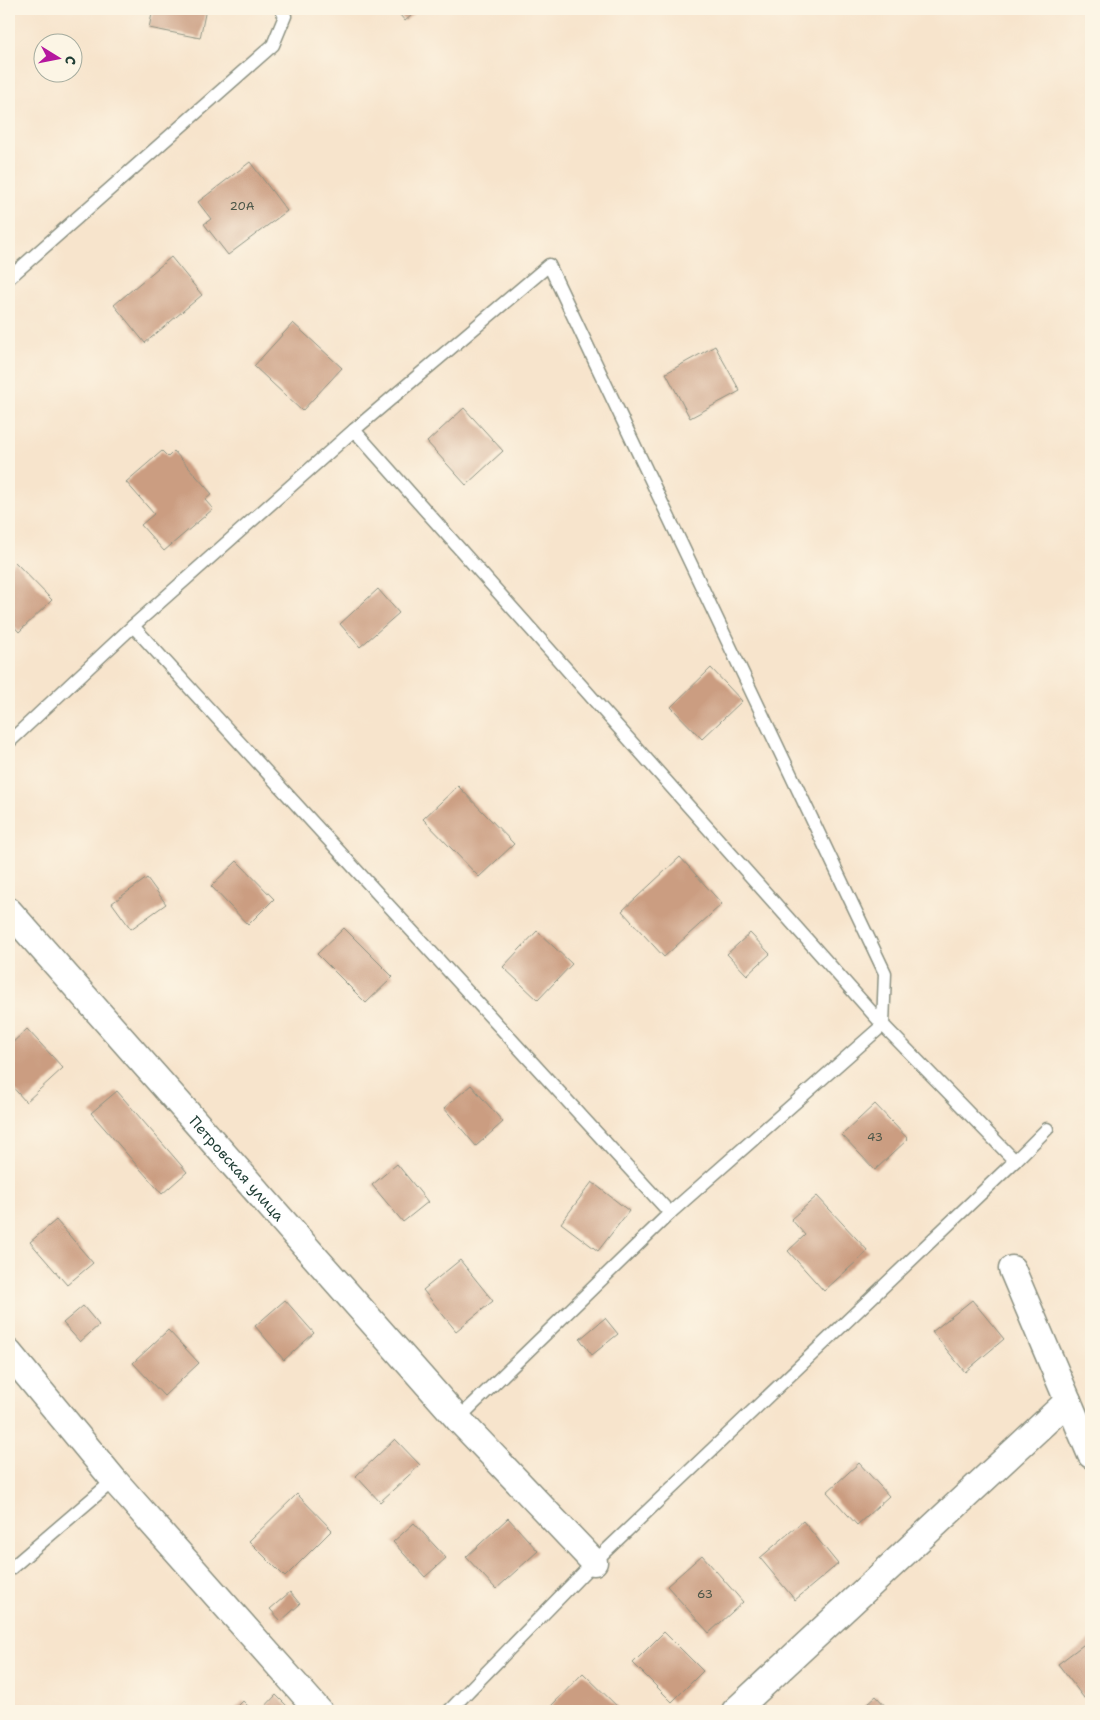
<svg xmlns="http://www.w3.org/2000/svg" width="1100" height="1720" viewBox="0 0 1100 1720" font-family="'Shantell Sans',sans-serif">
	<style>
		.building { fill: #cb9d81 }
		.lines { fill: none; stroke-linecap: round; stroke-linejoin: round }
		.service-casing { stroke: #8b9080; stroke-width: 15 }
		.minor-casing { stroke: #8b9080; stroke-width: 29 }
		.service { stroke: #fff; stroke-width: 12 }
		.minor { stroke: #fff; stroke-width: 26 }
		.labels { text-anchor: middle; stroke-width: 4; stroke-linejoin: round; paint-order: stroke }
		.number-label { font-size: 12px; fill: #4a5547 }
		.street-label { font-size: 15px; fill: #1f3d34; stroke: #fcf5e5 }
	</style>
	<rect width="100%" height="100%" fill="#fcf5e5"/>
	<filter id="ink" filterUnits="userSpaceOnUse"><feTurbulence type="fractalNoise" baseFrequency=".02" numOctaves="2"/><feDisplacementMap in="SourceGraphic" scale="10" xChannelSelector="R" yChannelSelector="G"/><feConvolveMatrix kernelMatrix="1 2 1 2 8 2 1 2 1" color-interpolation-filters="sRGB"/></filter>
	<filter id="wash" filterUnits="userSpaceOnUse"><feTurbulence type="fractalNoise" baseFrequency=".0096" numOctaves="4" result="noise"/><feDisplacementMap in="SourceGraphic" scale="20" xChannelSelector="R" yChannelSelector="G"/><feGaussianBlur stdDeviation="1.12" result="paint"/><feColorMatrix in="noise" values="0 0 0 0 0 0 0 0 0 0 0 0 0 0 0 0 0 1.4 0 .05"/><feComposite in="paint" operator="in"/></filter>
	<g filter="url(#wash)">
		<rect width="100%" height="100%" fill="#f7e4cc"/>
		<g id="blocks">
			<g class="building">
				<polygon points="153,9 206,9 200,38 149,28"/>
				<polygon points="395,9 419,9 405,21"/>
				<polygon points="250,162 287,211 228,255 204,224 211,219 198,202"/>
				<polygon points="171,257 202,295 145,343 114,305"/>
				<polygon points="293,323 342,368 302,411 254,366"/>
				<polygon points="715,346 740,391 690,418 666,373"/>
				<polygon points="464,408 503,451 466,485 427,442"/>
				<polygon points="162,451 168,457 174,451 212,494 205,500 213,509 164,551 141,525 154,514 126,482"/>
				<polygon points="15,562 52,600 19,632 9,621 9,568"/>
				<polygon points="378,589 399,613 360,647 340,624"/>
				<polygon points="711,668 742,701 702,739 671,707"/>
				<polygon points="458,786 514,844 479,877 423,819"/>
				<polygon points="680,857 722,904 664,957 622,911"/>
				<polygon points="237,861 274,899 248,925 211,886"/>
				<polygon points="147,878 166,904 131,929 112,903"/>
				<polygon points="344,928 393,977 366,1003 317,954"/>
				<polygon points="537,931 572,964 538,1000 503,967"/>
				<polygon points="750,933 770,954 747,975 727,954"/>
				<polygon points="27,1029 63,1068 26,1102 9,1083 9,1046"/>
				<polygon points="471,1085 503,1122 476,1146 444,1108"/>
				<polygon points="117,1091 187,1172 162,1194 91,1113"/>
				<polygon points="875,1104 908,1139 875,1170 842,1135"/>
				<polygon points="397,1164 428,1202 403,1222 372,1185"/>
				<polygon points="592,1182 629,1211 598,1251 561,1223"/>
				<polygon points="817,1196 868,1251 824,1291 788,1251 805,1235 791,1219"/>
				<polygon points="56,1220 93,1263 67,1285 30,1242"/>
				<polygon points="460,1260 493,1301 456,1331 423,1290"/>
				<polygon points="285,1300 314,1333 284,1360 255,1326"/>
				<polygon points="972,1300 1004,1339 965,1372 932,1332"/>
				<polygon points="83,1306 99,1325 80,1342 63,1323"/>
				<polygon points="605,1318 618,1334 592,1355 580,1339"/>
				<polygon points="168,1330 199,1363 164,1396 133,1363"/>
				<polygon points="395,1439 420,1465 380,1502 356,1476"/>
				<polygon points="859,1463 889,1496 857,1525 827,1492"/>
				<polygon points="297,1494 332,1530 285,1577 249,1541"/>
				<polygon points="508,1518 538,1551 496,1589 466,1557"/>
				<polygon points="803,1521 838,1564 795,1600 760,1558"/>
				<polygon points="414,1523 446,1558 425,1577 393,1542"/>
				<polygon points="702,1555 743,1602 709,1633 667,1586"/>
				<polygon points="290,1592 300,1604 281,1621 270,1609"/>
				<polygon points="664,1632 703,1671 672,1702 633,1663"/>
				<polygon points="1091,1639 1091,1693 1084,1698 1058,1664"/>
				<polygon points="583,1673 622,1711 557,1711 551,1706"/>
				<polygon points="276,1695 292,1711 261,1711"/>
				<polygon points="876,1696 890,1711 859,1711"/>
				<polygon points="243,1701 253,1711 233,1711"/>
			</g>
		</g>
	</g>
	<g filter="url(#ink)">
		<use href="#blocks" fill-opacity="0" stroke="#8b9080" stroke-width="1"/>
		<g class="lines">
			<defs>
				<g id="service">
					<polyline points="9,278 273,45 285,16 281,9"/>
					<polyline points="354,430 883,1025 1015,1161"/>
					<polyline points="133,626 670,1213"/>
					<polyline points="9,742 133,626 354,430 549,265 885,973 883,1025 670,1213 458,1419"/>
					<polyline points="9,1570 114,1480"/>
					<polyline points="449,1711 594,1562 1015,1161 1047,1129"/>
				</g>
				<g id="minor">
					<path id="s1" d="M9,911L458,1419L594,1562"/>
					<polyline points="1012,1269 1091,1455"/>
					<polyline points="9,1353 114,1480 319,1711"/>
					<polyline points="735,1711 1068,1401"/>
				</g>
			</defs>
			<use href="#service" class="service-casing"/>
			<use href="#minor" class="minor-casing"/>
			<use href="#service" class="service"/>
			<use href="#minor" class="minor"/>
		</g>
	</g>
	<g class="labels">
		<g class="number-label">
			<text x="242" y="210">20А</text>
			<text x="875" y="1141">43</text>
			<text x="705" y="1598">63</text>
		</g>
		<g class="street-label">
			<text dy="5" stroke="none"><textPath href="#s1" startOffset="344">Петровская улица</textPath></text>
		</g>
	</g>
	<rect width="1100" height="1720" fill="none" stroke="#fcf5e5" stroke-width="30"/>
	<g transform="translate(58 58) rotate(100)"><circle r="24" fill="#fcf5e5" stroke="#a4ab9e"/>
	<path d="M0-4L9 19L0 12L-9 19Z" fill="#b5179e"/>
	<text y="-8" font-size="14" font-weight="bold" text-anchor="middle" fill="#1f3d34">С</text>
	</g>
</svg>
